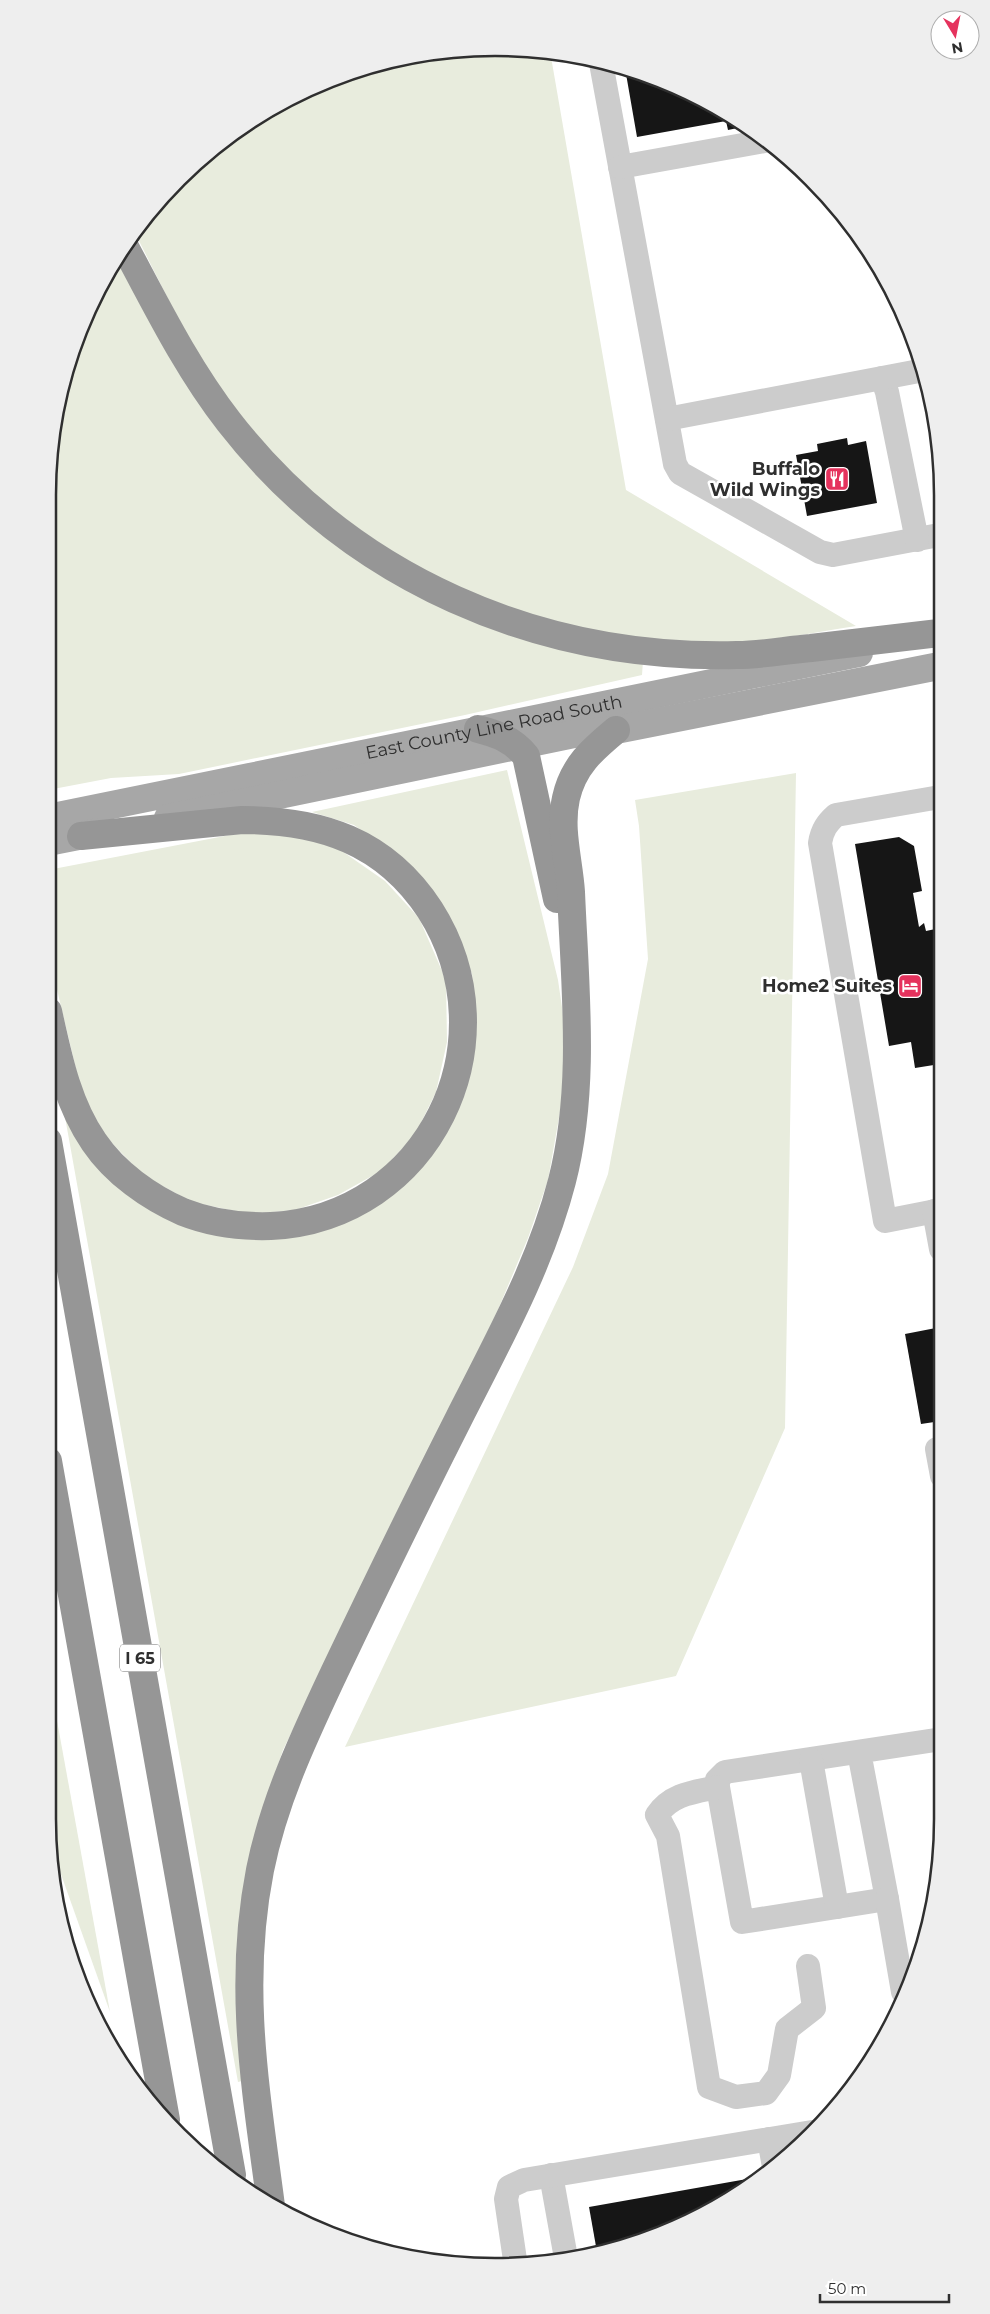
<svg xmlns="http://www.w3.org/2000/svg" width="990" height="2314" viewBox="0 0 990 2314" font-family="Montserrat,sans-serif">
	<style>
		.green { fill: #e8ecdd }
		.building { fill: #161616 }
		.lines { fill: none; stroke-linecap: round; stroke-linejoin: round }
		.minor { stroke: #ccc; stroke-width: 24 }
		.major { stroke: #a7a7a7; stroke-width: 28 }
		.highway { stroke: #969696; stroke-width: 28 }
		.labels { text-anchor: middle; stroke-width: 5; stroke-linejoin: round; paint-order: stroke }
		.shield { fill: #fff; stroke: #6d6d6d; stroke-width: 1 }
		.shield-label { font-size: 16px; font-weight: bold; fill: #2f2f2f }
		.poi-label { font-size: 18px; font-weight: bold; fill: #2f2f2f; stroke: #fff; text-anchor: end }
		.street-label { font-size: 18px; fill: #2f2f2f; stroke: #fff }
		.rim { fill: none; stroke: #2f2f2f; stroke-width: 2.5 }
	</style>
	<rect width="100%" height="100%" fill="#fff"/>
	<g class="green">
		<path d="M465,48L550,51L626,490L856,626C810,633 764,643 717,643C521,645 328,547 217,384C185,337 161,284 135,233L158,200L222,140L297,94L379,63Z"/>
		<polygon points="117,258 197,400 383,575 473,621 567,650 643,661 642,675 465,715 179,774 111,778 48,790 48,495 71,351 107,272"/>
		<polygon points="507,770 558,980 565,1028 563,1095 548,1180 528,1238 497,1312 283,1750 258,1823 238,1945 236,2000 242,2081 238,2082 65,1117 102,1168 258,1237 294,1236 347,1218 390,1195 430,1158 465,1094 476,1029 472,974 449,916 410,866 354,825 312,812"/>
		<polygon points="796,773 785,1428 676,1676 345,1747 573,1267 608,1174 648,959 639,826 635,800"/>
		<polygon points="286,833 339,849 385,881 419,918 446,980 447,1042 436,1092 415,1135 381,1171 338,1195 295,1210 249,1214 192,1202 144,1176 106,1137 82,1094 48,952 48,870 235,834"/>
		<polygon points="48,1671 110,2012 52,1849 48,1819"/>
	</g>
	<g class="building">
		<polygon points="625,68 639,71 747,126 728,130 726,121 637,137"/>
		<polygon points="847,438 848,445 866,441 877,503 807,516 796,455 818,451 817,444"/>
		<polygon points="899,837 914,846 922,891 913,893 919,927 924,923 926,931 940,928 940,1064 915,1068 911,1042 889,1046 855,844"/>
		<polygon points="941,1327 941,1421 921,1424 905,1334"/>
		<polygon points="747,2179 748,2186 719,2206 597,2252 589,2207"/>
	</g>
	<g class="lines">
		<g class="minor">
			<polyline points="601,63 675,464 680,473 820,552 833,555 939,535"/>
			<polyline points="620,167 765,141"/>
			<polyline points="882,378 887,392 917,540"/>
			<polyline points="667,419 919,371"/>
			<path d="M940,797L836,815C827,823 822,830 820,843L885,1221L941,1210"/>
			<polyline points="934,1211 941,1249"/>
			<polyline points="941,1449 937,1449 942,1476"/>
			<polyline points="859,1752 887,1899 742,1922 718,1787 717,1780 725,1772 942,1739"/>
			<polyline points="811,1760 837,1907"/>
			<path d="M718,1787C694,1792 671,1794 657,1815L668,1836L709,2087L736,2097L766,2093L779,2075L787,2029L814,2008L808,1966"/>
			<polyline points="887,1899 903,1992"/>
			<polyline points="769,2139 774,2167"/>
			<polyline points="551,2175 566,2258"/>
			<polyline points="515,2260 506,2199 509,2187 524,2180 812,2132"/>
		</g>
		<g class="major">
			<path id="s1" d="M48,818L859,653"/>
			<polyline points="168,818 574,734 616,730 939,666"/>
			<polyline points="48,842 104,831"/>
		</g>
		<g class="highway">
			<path d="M125,247C157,307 187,368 229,422C351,579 539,660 737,655C762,655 786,650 811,648C854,643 896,638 939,633"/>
			<path d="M478,729C498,734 513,740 526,756L557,899"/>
			<path d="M48,1011C58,1056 67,1103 94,1142C115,1173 149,1197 183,1212C211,1223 241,1227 271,1226C429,1218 514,1042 430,910C385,841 320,820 242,820L81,836"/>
			<polyline points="48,1141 232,2175"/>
			<polyline points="48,1461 166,2120"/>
			<path d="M271,2206C256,2091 237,1987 260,1870C274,1800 304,1737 334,1673C375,1587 416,1503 459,1418C498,1341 540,1266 562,1181C586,1088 575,987 571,892C569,861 559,829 566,798C573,766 592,750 616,730"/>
		</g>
	</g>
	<defs>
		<symbol id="restaurant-square" viewBox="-11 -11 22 22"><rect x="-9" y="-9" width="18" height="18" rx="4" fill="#e5325d" stroke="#fff"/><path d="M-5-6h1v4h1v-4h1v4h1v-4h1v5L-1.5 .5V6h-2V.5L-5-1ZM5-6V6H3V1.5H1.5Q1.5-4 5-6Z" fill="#fff"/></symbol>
		<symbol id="hotel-square" viewBox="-11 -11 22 22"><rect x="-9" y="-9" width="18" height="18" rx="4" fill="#e5325d" stroke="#fff"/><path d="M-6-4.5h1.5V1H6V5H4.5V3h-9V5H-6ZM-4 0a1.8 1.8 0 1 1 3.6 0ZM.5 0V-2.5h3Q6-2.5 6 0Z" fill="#fff"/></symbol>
	</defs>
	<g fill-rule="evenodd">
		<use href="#restaurant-square" x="823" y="465" width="28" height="28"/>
		<use href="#hotel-square" x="896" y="972" width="28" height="28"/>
	</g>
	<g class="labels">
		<rect class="shield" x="120" y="1644.5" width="40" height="27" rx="4"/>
		<g class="shield-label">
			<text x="140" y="1664">I 65</text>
		</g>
		<g class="poi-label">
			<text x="820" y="475">Buffalo<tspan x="820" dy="21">Wild Wings</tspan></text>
			<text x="892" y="992">Home2 Suites</text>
		</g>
		<g class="street-label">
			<text dy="6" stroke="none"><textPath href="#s1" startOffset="455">East County Line Road South</textPath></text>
		</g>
	</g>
	<path d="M0 0H990V2314H0ZM495 56H495A439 439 0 0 1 934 495V1819A439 439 0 0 1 495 2258H495A439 439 0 0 1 56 1819V495A439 439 0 0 1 495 56Z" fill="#eee" fill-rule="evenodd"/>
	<path class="rim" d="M495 56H495A439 439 0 0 1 934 495V1819A439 439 0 0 1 495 2258H495A439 439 0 0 1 56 1819V495A439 439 0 0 1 495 56Z"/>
	<g transform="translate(955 35) rotate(170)"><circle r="24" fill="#ffffff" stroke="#acacac"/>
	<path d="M0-4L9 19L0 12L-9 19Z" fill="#e5325d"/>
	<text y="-8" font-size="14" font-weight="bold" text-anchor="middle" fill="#2f2f2f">N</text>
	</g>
	<path d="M820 2294v8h129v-8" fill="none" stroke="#2f2f2f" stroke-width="2.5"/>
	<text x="828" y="2294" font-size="15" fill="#2f2f2f" stroke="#ffffff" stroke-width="4" paint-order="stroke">50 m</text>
</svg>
